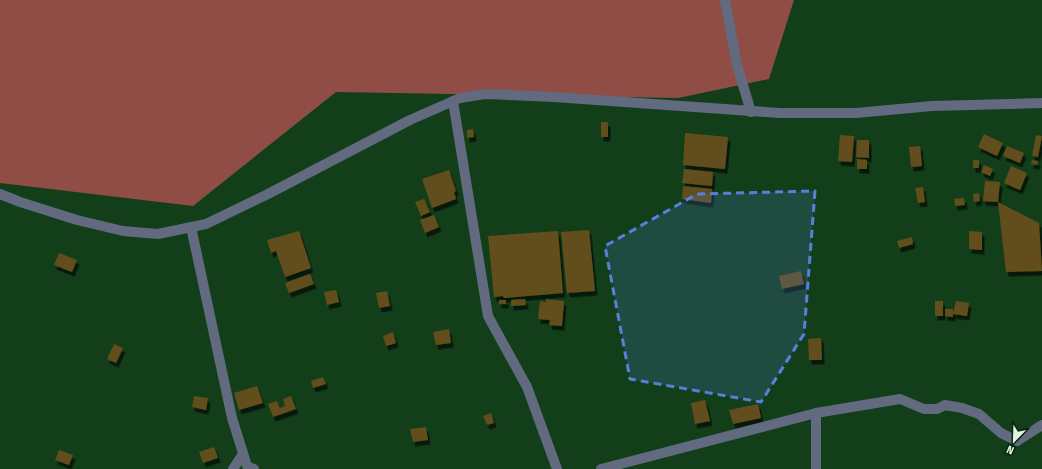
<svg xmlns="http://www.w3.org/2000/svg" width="1042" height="469" viewBox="0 0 1042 469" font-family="'Fira Sans Condensed',sans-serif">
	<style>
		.forest { fill: #8f4d46 }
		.building { fill: #624e1b; filter: url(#shadow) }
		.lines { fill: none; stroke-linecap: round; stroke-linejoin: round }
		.minor { stroke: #616a7f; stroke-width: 10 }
		.marked { fill: #5780da; fill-opacity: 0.2; stroke: #5780da; stroke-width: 3; stroke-dasharray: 8 5; stroke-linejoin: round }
	</style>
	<defs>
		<filter id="shadow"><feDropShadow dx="2.5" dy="4.5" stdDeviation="0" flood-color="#0009"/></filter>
	</defs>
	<rect width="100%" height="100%" fill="#123e1a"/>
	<polygon class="forest" points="0,0 794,0 769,79 678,98 336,92 193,206 0,183"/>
	<g class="building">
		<rect x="601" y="122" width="7" height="15"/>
		<polygon points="473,129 474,137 467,138 467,130"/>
		<polygon points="685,133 728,137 725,169 683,165"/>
		<polygon points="984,134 1003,143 997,156 978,147"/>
		<polygon points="840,135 854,136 852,162 838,161"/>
		<polygon points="1036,135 1042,136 1038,157 1032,156"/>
		<polygon points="857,140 869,140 869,158 856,157"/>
		<polygon points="920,146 922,166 911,167 909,147"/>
		<polygon points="1007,146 1024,153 1020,163 1003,156"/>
		<polygon points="857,159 867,160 867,169 857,169"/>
		<rect x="973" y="160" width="6" height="8"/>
		<polygon points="1032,160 1038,161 1037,165 1031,164"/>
		<polygon points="984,165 993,169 990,176 981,172"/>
		<polygon points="1011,166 1027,173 1020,190 1004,183"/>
		<polygon points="684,169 713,172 712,186 682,183"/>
		<polygon points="449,170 456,191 454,192 456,199 432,208 422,179"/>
		<polygon points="985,181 1000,182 998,202 1039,223 1042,271 1006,272 998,202 983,201"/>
		<polygon points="683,186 712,189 711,203 682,199"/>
		<polygon points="923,187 925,202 918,203 915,188"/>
		<polygon points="979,193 980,201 974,202 973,194"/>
		<polygon points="964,198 965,205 955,206 954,199"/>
		<polygon points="424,199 430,212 421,216 415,202"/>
		<polygon points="434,215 439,227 425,233 420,220"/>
		<polygon points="589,230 595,291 567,293 561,232"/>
		<polygon points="299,231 311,268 285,277 276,251 271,253 267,240"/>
		<polygon points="558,231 563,293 504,298 503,296 494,297 488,236"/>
		<polygon points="969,231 982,232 982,250 969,249"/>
		<polygon points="912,237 913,244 899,248 897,241"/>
		<polygon points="59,253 77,260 72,272 54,265"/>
		<polygon points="801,271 804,284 782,289 779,276"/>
		<polygon points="310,274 314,284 289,293 285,283"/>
		<polygon points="336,290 339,302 327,305 324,292"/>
		<polygon points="387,291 390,306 379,308 376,293"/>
		<polygon points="525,299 526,305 511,306 511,300"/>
		<polygon points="546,299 564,301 562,326 549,325 550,320 538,319 540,301 546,302"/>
		<rect x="499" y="300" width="7" height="4"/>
		<rect x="935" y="301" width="8" height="15"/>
		<polygon points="956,301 969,303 967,316 953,314"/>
		<polygon points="945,309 953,309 953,317 945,316"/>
		<polygon points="449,329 451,343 436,345 433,332"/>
		<polygon points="393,332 396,343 386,346 383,336"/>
		<polygon points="821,338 822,360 809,360 808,339"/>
		<polygon points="114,344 123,348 116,363 107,359"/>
		<polygon points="323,377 326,384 313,388 311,381"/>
		<polygon points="257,386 263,403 239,410 234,393"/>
		<polygon points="194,396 208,398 206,410 192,407"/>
		<polygon points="291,396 296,409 273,417 268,404 277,401 280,408 285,406 283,399"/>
		<polygon points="705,400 710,421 695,424 691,403"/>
		<polygon points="758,404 761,418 733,424 729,410"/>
		<polygon points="491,413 494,423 487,425 483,416"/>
		<polygon points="426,427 428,440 413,442 410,429"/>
		<polygon points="214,447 218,458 203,463 199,452"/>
		<polygon points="59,450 73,455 69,465 55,460"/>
	</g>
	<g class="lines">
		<g class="minor">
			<polyline points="725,0 737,65 751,112"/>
			<polyline points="453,101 488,316 527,387 557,469"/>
			<polyline points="0,194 20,202 77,220 123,231 158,234 206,224 268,194 410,120 460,98 485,94 554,97 780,113 856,113 932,106 1042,103"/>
			<polyline points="191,227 232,418 247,466 254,469"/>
			<polyline points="233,469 243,454"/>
			<polyline points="601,469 816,413 900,399 924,409 937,409 945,405 962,408 979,414 1001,433 1017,441 1042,425"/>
			<polyline points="816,469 816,413"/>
		</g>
	</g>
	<path class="marked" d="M815,191L804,334L761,402L630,379L605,246L697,194Z"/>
	<g transform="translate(1014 441) rotate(203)" stroke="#0e2110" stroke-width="3" paint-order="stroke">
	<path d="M0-3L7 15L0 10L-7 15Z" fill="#ddf5de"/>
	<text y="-6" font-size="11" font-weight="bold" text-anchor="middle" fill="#ddf5de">N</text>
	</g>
</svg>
